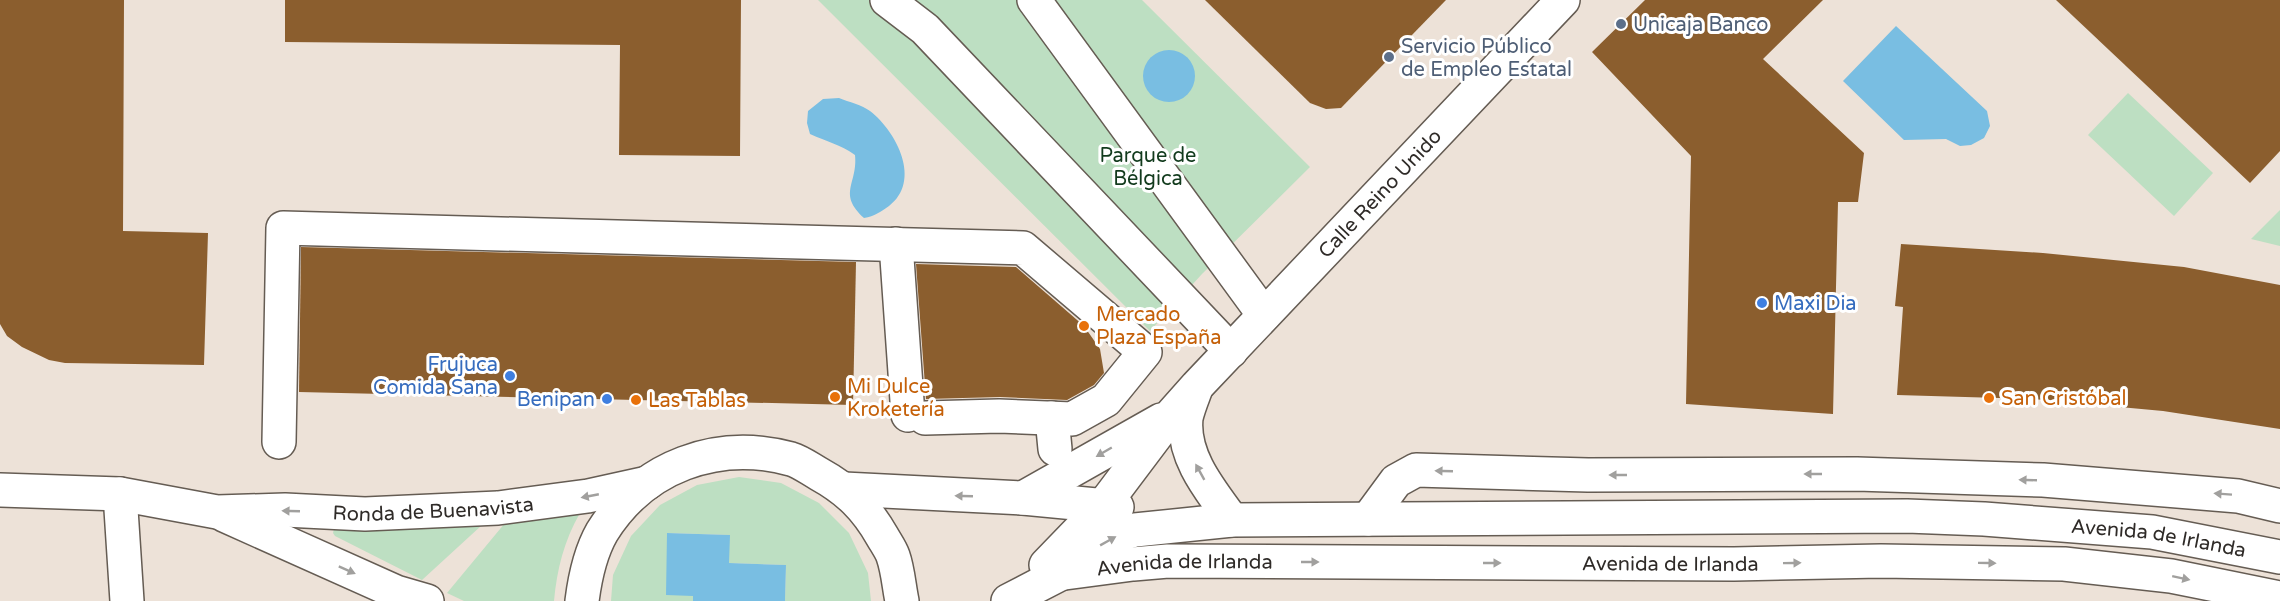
<svg xmlns="http://www.w3.org/2000/svg" width="2280" height="601" viewBox="0 0 2280 601" font-family="'Varela Round',sans-serif">
	<style>
		.green { fill: #bddfc2 }
		.water { fill: #79bee2 }
		.building { fill: #8b5e2e }
		.lines { fill: none; stroke-linecap: round; stroke-linejoin: round }
		.minor-casing { stroke: #655c53; stroke-width: 36 }
		.minor { stroke: #fff; stroke-width: 33 }
		.oneway { fill: #a1a09e }
		.service-dot { fill: #5c6f8a; stroke: #fff; stroke-width: 2 }
		.shop-dot { fill: #3f7fe0; stroke: #fff; stroke-width: 2 }
		.food-dot { fill: #e8710a; stroke: #fff; stroke-width: 2 }
		.labels { text-anchor: middle; stroke-width: 6; stroke-linejoin: round; paint-order: stroke }
		.service-label { font-size: 20px; fill: #4e5e75; stroke: #fff; text-anchor: start }
		.park-label { font-size: 20px; fill: #123b1d; stroke: #fff }
		.street-label { font-size: 20px; fill: #2f2b28; stroke: #fff }
		.shop-label { font-size: 20px; fill: #366cbe; stroke: #fff; text-anchor: end }
		.food-label { font-size: 20px; fill: #c56008; stroke: #fff; text-anchor: start }
	</style>
	<rect width="100%" height="100%" fill="#ede2d8"/>
	<g class="green">
		<polygon points="818,0 1142,0 1310,167 1202,274 1150,331"/>
		<polygon points="2128,93 2213,173 2174,216 2088,135"/>
		<polygon points="2280,210 2280,246 2251,239"/>
		<polygon points="739,477 781,483 819,503 849,533 868,573 871,601 785,601 786,565 729,563 729,535 668,533 693,596 693,601 611,601 613,575 631,536 660,505 697,485"/>
		<path d="M580,513C564,541 557,569 554,601H464L447,593L505,523Z"/>
		<polygon points="482,525 422,580 335,536 333,533 334,529 344,528 410,529"/>
	</g>
	<g class="water">
		<polygon points="1896,26 1987,111 1990,126 1984,138 1971,145 1960,146 1946,139 1904,140 1843,81"/>
		<circle cx="1169" cy="76" r="26"/>
		<path d="M839,98C849,102 862,105 870,111C897,132 922,181 889,206C880,212 875,216 864,218C837,193 858,184 855,155C840,144 827,142 810,134L807,123L808,111L823,99Z"/>
		<polygon points="667,533 730,535 729,563 786,565 785,601 693,601 693,596 666,595"/>
	</g>
	<g class="building">
		<polygon points="0,0 124,0 123,231 208,233 204,365 65,363 49,360 22,347 7,336 0,324"/>
		<polygon points="285,0 741,0 740,156 619,155 620,45 285,42"/>
		<polygon points="1205,0 1446,0 1341,108 1326,109 1310,103"/>
		<polygon points="1645,0 1823,0 1763,59 1864,153 1858,202 1838,202 1833,414 1686,404 1691,156 1592,52"/>
		<polygon points="2056,0 2280,0 2280,151 2250,183"/>
		<polygon points="1901,244 2043,253 2184,267 2280,285 2280,429 2163,411 2033,399 1897,395 1903,307 1895,306"/>
		<polygon points="301,247 856,262 853,405 299,392"/>
		<polygon points="916,264 1016,267 1084,326 1100,349 1104,373 1094,385 1067,400 1000,397 926,399"/>
	</g>
	<g class="lines">
		<defs>
			<g id="minor">
				<polyline points="887,0 925,29 1231,351"/>
				<polyline points="1034,0 1264,315"/>
				<polyline points="896,244 908,415"/>
				<path d="M1195,391C1192,399 1188,409 1186,418C1182,457 1211,491 1232,520"/>
				<polyline points="1052,418 1055,449"/>
				<polyline points="279,442 283,228 1023,248 1145,352 1106,400 1072,419 999,416 925,418"/>
				<polyline points="844,489 1023,498 1117,507"/>
				<path id="s1" d="M0,490L120,494L217,512L285,510L365,514L498,508L588,496L647,483"/>
				<polyline points="120,494 127,601"/>
				<polyline points="1023,498 1161,420"/>
				<polyline points="224,515 396,592 427,601"/>
				<polyline points="1368,519 1396,481 1416,470 1588,475 1857,474 2043,480 2238,496 2280,506"/>
				<path id="s2" d="M1046,565L1103,506L1173,413L1197,386L1563,0"/>
				<path id="s3" d="M1065,573L1133,564L1168,561L1734,564L1881,561L2064,564L2171,576L2280,598"/>
				<path d="M582,601C585,577 590,553 602,532C643,466 717,439 791,459C801,462 810,469 819,474C848,490 866,508 882,536C886,543 891,550 893,556C898,570 899,587 902,601"/>
				<path id="s4" d="M1008,601L1060,574L1109,538L1135,530L1232,520L1907,516L1984,519L2152,532L2280,557"/>
			</g>
		</defs>
		<use href="#minor" class="minor-casing"/>
		<use href="#minor" class="minor"/>
	</g>
	<defs><path id="oneway-solid" d="M-6-.8H1V-3.2L6.5 0L1 3.2V.8H-6Z" transform="scale(1.5)"/></defs>
	<g class="oneway">
		<use href="#oneway-solid" transform="translate(1104 452) rotate(150)"/>
		<use href="#oneway-solid" transform="translate(1444 471) rotate(-178)"/>
		<use href="#oneway-solid" transform="translate(1200 472) rotate(-119)"/>
		<use href="#oneway-solid" transform="translate(1813 474) rotate(180)"/>
		<use href="#oneway-solid" transform="translate(1618 475) rotate(180)"/>
		<use href="#oneway-solid" transform="translate(2028 480) rotate(-178)"/>
		<use href="#oneway-solid" transform="translate(2223 494) rotate(-176)"/>
		<use href="#oneway-solid" transform="translate(590 496) rotate(169)"/>
		<use href="#oneway-solid" transform="translate(964 496) rotate(-178)"/>
		<use href="#oneway-solid" transform="translate(291 511) rotate(-178)"/>
		<use href="#oneway-solid" transform="translate(1108 541) rotate(-29)"/>
		<use href="#oneway-solid" transform="translate(1310 562)"/>
		<use href="#oneway-solid" transform="translate(1492 563)"/>
		<use href="#oneway-solid" transform="translate(1792 563) rotate(-1)"/>
		<use href="#oneway-solid" transform="translate(1987 563) rotate(1)"/>
		<use href="#oneway-solid" transform="translate(347 570) rotate(24)"/>
		<use href="#oneway-solid" transform="translate(2181 578) rotate(12)"/>
	</g>
	<g class="service-dot">
		<circle cx="1621" cy="24" r="6"/>
		<circle cx="1389" cy="57" r="6"/>
	</g>
	<g class="shop-dot">
		<circle cx="1762" cy="303" r="6"/>
		<circle cx="510" cy="376" r="6"/>
		<circle cx="607" cy="399" r="6"/>
	</g>
	<g class="food-dot">
		<circle cx="1084" cy="326" r="6"/>
		<circle cx="835" cy="397" r="6"/>
		<circle cx="1989" cy="398" r="6"/>
		<circle cx="636" cy="400" r="6"/>
	</g>
	<g class="labels">
		<g class="service-label">
			<text x="1633" y="31">Unicaja Banco</text>
			<text x="1401" y="53">Servicio Público<tspan x="1401" dy="23">de Empleo Estatal</tspan></text>
		</g>
		<g class="park-label">
			<text x="1148" y="162">Parque de<tspan x="1148" dy="23">Bélgica</tspan></text>
		</g>
		<g class="street-label">
			<text dy="7" stroke="none"><textPath href="#s2" startOffset="500">Calle Reino Unido</textPath></text>
			<text dy="7" stroke="none"><textPath href="#s1" startOffset="435">Ronda de Buenavista</textPath></text>
			<text dy="7" stroke="none"><textPath href="#s4" startOffset="1172">Avenida de Irlanda</textPath></text>
			<text dy="7" stroke="none"><textPath href="#s3" startOffset="606">Avenida de Irlanda</textPath></text>
			<text dy="7" stroke="none"><textPath href="#s3" startOffset="120">Avenida de Irlanda</textPath></text>
		</g>
		<g class="shop-label">
			<text x="1774" y="310" text-anchor="start">Maxi Dia</text>
			<text x="498" y="371">Frujuca<tspan x="498" dy="23">Comida Sana</tspan></text>
			<text x="595" y="406">Benipan</text>
		</g>
		<g class="food-label">
			<text x="1096" y="321">Mercado<tspan x="1096" dy="23">Plaza España</tspan></text>
			<text x="847" y="393">Mi Dulce<tspan x="847" dy="23">Kroketería</tspan></text>
			<text x="2001" y="405">San Cristóbal</text>
			<text x="648" y="407">Las Tablas</text>
		</g>
	</g>
</svg>
